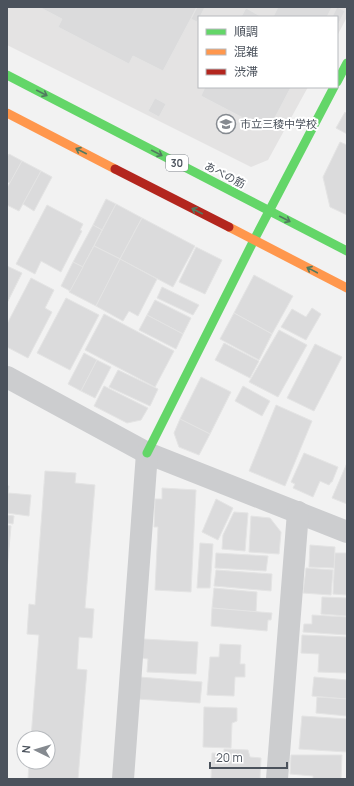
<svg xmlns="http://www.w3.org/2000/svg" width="354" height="786" viewBox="0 0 354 786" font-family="Manrope,'Noto Sans JP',sans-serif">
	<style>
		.education { fill: #e4e3e3 }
		.building { fill: #dbdbdc; stroke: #e4e4e4 }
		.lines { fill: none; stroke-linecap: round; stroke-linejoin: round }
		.street { stroke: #cccdcf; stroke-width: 22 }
		.fast { stroke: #63d668; stroke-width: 9 }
		.slow { stroke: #ff974d; stroke-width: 9 }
		.jam { stroke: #b3261e; stroke-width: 9 }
		.oneway { stroke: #527a60 }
		.labels { text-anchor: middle; stroke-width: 4; stroke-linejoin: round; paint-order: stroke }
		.shield { fill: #fff; stroke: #81868d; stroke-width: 1 }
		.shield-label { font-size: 10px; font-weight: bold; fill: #4b525c }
		.poi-label { font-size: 11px; fill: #4b525c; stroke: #fff; text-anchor: start }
		.street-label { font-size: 11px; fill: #4b525c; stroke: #fff }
	</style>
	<rect width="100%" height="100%" fill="#f2f2f2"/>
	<polygon class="education" points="7,7 347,7 347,17 337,36 337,17 199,17 199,87 308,87 268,160 251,167 7,45"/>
	<g class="building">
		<polygon points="39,7 197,7 163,71 133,56 129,64 58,27 62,19"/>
		<polygon points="197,7 205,7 200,17 199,17 197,22 191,19"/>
		<polygon points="278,7 332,7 327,17 273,17"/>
		<polygon points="337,7 345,11 337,27 337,17 332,17"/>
		<polygon points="246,8 262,17 241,17"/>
		<polygon points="205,87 291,87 268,131 201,96"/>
		<polygon points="155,98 166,104 159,117 148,111"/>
		<polygon points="345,112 347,114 347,134 336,128"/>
		<polygon points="340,142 347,145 347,215 330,207 323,177"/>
		<polygon points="9,154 22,161 10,183 7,182 7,157"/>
		<polygon points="22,161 41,171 19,211 7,205 7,188"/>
		<polygon points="41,171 52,177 34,211 23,204"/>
		<polygon points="106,199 116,204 102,230 93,225"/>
		<polygon points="116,204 142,218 120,259 94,246"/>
		<polygon points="47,205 83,224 80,230 82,231 61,272 41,261 35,274 16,264"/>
		<polygon points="142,218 195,246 173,287 120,259"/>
		<polygon points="93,225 102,230 83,267 73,262"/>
		<polygon points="94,246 120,259 96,306 69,292"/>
		<polygon points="196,247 222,260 205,294 179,282"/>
		<polygon points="120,259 157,279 138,316 129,311 123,321 96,306"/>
		<polygon points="73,262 83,267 70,291 61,286"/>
		<polygon points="7,266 22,273 7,303"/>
		<polygon points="254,275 293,296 272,334 234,313"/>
		<polygon points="31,278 54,290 45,308 52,312 28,358 7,347 7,324"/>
		<polygon points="162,287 199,305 193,315 157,298"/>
		<polygon points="66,298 99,315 70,370 37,353"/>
		<polygon points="155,300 191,318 183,334 147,315"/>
		<polygon points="312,308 321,314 306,340 281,327 292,309 306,317"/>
		<polygon points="234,313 272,334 259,360 220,339"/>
		<polygon points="104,314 174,351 155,387 85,350"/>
		<polygon points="147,315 183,334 176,349 139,330"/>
		<polygon points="279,330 307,345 278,397 249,382"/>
		<polygon points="224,343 259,361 250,378 215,360"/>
		<polygon points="315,344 342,357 314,411 287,398"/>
		<polygon points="84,353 97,360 81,391 68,384"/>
		<polygon points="97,360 111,367 95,398 81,391"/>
		<polygon points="118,370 158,389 150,406 109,387"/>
		<polygon points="201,377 231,392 210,434 180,419"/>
		<polygon points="104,386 148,408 141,420 127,423 94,406"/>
		<polygon points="243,386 270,401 262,416 235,401"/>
		<polygon points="276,405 312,421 285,486 249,471"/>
		<polygon points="180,419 210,434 199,455 179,447 174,433"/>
		<polygon points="304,453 338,467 332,482 331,482 329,485 320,481 313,497 293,488 295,484 291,482"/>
		<polygon points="347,463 347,504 332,498"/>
		<polygon points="45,471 76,473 75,483 95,485 85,608 94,609 92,638 79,637 77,669 87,670 78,779 28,779 29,762 48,762 48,738 31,738 39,635 27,634 29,604 35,605"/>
		<polygon points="7,486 9,486 8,493 31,495 29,516 7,513"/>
		<polygon points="162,488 196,490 191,592 155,590 158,527 154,527 155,499 162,499"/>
		<polygon points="216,499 233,508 218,540 202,532"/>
		<polygon points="234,512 248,513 245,551 222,549 223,535"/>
		<polygon points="7,515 14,516 13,524 7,523"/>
		<polygon points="251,516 270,518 281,532 279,554 249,552"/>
		<polygon points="7,525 11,526 7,570"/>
		<polygon points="200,543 213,544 210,588 197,588"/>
		<polygon points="310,545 335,547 334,568 309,567"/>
		<polygon points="216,553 268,556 266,571 215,568"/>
		<polygon points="335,553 347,553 347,595 333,594"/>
		<polygon points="306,568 333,570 331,595 303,593"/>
		<polygon points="216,570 272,574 271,591 214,586"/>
		<polygon points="214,588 257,592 256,612 212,608"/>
		<polygon points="322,597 347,598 347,616 321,614"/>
		<polygon points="212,608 272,613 271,620 268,620 267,631 211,626"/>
		<polygon points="312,615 347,617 347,635 303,632 304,624 312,624"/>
		<polygon points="302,635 347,637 347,673 318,672 319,654 301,653"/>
		<polygon points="143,639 198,642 196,674 147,672 148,659 142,658"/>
		<polygon points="220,644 241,645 240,664 245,664 245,677 235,677 234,696 207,695 210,657 219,657"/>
		<polygon points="139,677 202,682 200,703 137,699"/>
		<polygon points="314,677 347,680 347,699 312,696"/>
		<polygon points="317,697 347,699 347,716 316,713"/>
		<polygon points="204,707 237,708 237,721 232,723 231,748 203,747"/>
		<polygon points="302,716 347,719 347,752 299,749"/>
		<polygon points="224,749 248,750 250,757 261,758 260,779 211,779 212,753 224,754"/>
		<polygon points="291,755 342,755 341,779 313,779 313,776 290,774"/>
	</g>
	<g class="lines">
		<g class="street">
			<polyline points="7,377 147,453 347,532"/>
			<polyline points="123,779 147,453"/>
			<polyline points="277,779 298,512"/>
		</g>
		<g class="fast">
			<polyline points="7,75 347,251"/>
			<polyline points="337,82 347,63"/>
			<polyline points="147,453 254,240 334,87"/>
		</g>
		<g class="slow">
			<polyline points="7,113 115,169"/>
			<polyline points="229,227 347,288"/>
		</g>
		<polyline class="jam" points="115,169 229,227"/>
	</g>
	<defs><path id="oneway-shaft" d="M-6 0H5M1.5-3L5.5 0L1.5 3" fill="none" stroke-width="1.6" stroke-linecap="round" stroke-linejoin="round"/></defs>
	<g class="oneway">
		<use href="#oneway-shaft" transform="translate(42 93) rotate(27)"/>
		<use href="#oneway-shaft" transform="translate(81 151) rotate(-153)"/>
		<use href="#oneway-shaft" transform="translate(157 153) rotate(27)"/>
		<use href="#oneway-shaft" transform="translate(197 211) rotate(-153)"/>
		<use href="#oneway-shaft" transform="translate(285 219) rotate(27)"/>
		<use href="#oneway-shaft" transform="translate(312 270) rotate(-152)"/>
	</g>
	<defs>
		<symbol id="school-ring" viewBox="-11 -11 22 22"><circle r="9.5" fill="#fff" stroke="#858a90" stroke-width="1.5"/><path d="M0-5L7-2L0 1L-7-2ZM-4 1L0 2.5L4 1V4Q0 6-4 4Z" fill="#858a90"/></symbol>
	</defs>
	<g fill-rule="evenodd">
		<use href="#school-ring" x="215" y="113" width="22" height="22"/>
	</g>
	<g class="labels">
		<rect class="shield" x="166" y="155" width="22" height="16" rx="3"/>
		<g class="shield-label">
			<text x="177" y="167">30</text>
		</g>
		<g class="poi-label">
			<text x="240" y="128">市立三稜中学校</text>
		</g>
		<g class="street-label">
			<text transform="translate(225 175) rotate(27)" y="4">あべの筋</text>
		</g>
	</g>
	<rect width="354" height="786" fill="none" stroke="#4b525c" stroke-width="16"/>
	<rect x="198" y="16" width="140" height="72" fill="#ffffff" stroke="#b7babe"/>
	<rect x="206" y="29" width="20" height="6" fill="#63d668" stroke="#b7babe"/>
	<text x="234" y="36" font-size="12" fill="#4b525c">順調</text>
	<rect x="206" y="49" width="20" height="6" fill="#ff974d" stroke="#b7babe"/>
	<text x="234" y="56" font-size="12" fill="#4b525c">混雑</text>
	<rect x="206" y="69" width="20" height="6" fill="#b3261e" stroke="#b7babe"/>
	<text x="234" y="76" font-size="12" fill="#4b525c">渋滞</text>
	<g transform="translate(36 750) rotate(275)"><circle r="19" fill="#ffffff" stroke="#b7babe"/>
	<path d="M0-3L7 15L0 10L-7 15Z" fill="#858a90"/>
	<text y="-6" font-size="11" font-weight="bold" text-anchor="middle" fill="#4b525c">N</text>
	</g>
	<path d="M210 762v6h77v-6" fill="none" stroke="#4b525c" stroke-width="2"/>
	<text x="216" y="762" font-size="12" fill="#4b525c" stroke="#ffffff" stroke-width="3" paint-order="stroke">20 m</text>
</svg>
